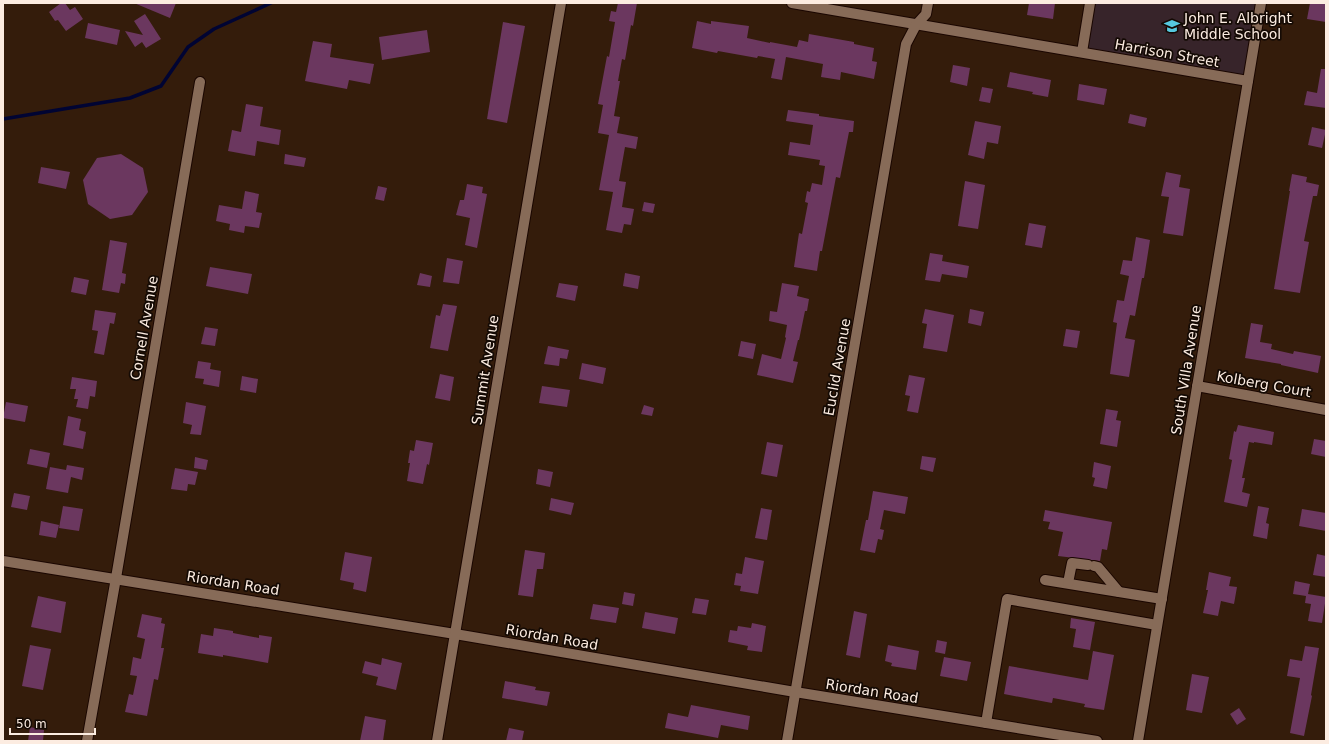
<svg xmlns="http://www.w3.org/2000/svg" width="1329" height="744" viewBox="0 0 1329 744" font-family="'DejaVu Sans',sans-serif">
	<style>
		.education { fill: #37242a }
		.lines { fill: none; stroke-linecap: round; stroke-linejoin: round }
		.stream { stroke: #000433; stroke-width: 3.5 }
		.building { fill: #6b375f }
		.minor-casing { stroke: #1a0600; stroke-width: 12 }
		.minor { stroke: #876b58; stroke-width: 10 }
		.labels { text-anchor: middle; stroke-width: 3.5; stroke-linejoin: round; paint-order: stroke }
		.poi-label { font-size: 14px; fill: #fcece1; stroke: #140a04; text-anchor: start }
		.street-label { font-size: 14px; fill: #fcece1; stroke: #140a04 }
	</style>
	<rect width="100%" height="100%" fill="#341c0b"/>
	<polygon class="education" points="1095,3 1256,3 1243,77 1087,49"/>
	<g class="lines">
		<polyline class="stream" points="3,119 130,98 161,86 188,47 214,29 271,3"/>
	</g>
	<g class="building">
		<polygon points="61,3 65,3 70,10 75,7 83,19 66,31 58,20 55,21 49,12"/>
		<polygon points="134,3 176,3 170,18"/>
		<polygon points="618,3 637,3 633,26 631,25 625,60 622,59 618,81 620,81 614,116 620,117 617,133 638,137 636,149 625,147 619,181 626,182 622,207 634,209 631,225 624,224 622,233 606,230 613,192 599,190 609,135 598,133 603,105 598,104 607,56 609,57 615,22 609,21 611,11 616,12"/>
		<polygon points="1029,3 1055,3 1053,19 1027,15"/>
		<polygon points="1310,3 1326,3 1326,22 1307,19"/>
		<polygon points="145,14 161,39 146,48 142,42 135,47 125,31 143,35 134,21"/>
		<polygon points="697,21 711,24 711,21 749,26 747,38 770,43 770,42 797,47 799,40 808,42 809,34 854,42 854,44 874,48 872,61 877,62 874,79 841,72 840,80 821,77 823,64 786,57 782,80 771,78 775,59 758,56 757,58 718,51 717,53 692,48"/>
		<polygon points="503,22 525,26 507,123 487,119"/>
		<polygon points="88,23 120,30 117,45 85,38"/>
		<polygon points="427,30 430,52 382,60 379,37"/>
		<polygon points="313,41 332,44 330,57 374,64 370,84 349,80 347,89 305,81"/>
		<polygon points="953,65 970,68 967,86 950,82"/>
		<polygon points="1321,69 1326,69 1326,108 1304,105 1307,91 1317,93"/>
		<polygon points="1010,72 1051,80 1048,97 1032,94 1033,92 1007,87"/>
		<polygon points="1079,84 1107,89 1104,105 1077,100"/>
		<polygon points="982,87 993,89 990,103 979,101"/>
		<polygon points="246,104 263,107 260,126 281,130 279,145 257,141 255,156 228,151 232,130 241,132"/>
		<polygon points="788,110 819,114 819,116 854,121 853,132 849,132 840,178 836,177 822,251 820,251 817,271 794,267 799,233 802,234 808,203 805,202 807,191 810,192 812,183 822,185 825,166 819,165 820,160 788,155 790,142 810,145 813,125 786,121"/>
		<polygon points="1130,114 1147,118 1145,127 1128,123"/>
		<polygon points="975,121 1001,126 998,144 987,142 984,159 968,155"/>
		<polygon points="1312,127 1326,130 1322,148 1308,145"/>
		<polygon points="121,154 143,168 148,192 132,215 110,219 88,204 83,180 97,158"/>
		<polygon points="285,154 306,158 304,167 284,164"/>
		<polygon points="41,167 70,172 66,189 38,183"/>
		<polygon points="1166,172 1181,175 1179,187 1190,189 1183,236 1163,233 1169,197 1161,196"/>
		<polygon points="1292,174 1307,177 1306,182 1319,185 1317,196 1313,196 1304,241 1309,242 1300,293 1274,289 1290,191 1289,191"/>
		<polygon points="965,181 985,185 978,229 958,226"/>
		<polygon points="467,184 483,187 482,193 487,194 477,248 465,245 470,218 456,215 460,200 464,200"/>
		<polygon points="378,186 387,188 384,201 375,199"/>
		<polygon points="245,191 259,194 256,212 262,213 259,228 245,226 244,233 229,230 230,224 216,221 219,205 242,209"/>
		<polygon points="644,202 655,204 653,213 642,211"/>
		<polygon points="1029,223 1046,226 1042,248 1025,245"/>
		<polygon points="1136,237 1150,240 1144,278 1142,278 1135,316 1130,315 1125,338 1135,340 1129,377 1110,374 1117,323 1113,322 1117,300 1124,301 1129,276 1120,274 1123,260 1132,261"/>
		<polygon points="110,240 127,243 122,273 126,274 125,284 121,283 119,293 102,290"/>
		<polygon points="930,253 943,255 942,261 969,266 967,278 942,274 940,282 925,280"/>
		<polygon points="447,258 463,261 459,284 443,282"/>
		<polygon points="210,267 252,274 248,294 206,286"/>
		<polygon points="420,273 432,276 430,287 417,285"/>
		<polygon points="625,273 640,276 638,289 623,286"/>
		<polygon points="74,277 89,280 86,295 71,292"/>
		<polygon points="559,283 578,286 575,301 556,297"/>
		<polygon points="782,283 799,286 797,296 809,299 807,311 805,311 799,340 798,340 793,361 798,362 793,383 757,375 762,354 781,359 786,338 785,337 787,325 769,321 770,311 777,312"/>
		<polygon points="443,304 457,306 448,351 430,348 436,315 440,316"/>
		<polygon points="925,309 954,315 947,352 923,348 927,324 922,323"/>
		<polygon points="970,309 984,312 981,326 968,323"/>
		<polygon points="95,310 116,313 114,324 110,323 104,355 94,353 98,331 92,330"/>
		<polygon points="1251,323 1263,325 1260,342 1272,344 1271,349 1293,354 1294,351 1321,356 1318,373 1281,365 1281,364 1245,358"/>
		<polygon points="205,327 218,329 215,346 201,344"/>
		<polygon points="1066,329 1080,331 1077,348 1063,346"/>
		<polygon points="741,341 756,344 753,359 738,356"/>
		<polygon points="548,346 569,350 567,359 560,358 559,366 544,364"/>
		<polygon points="198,361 211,363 210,369 221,371 219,387 203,384 204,379 195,378"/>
		<polygon points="582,363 606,368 603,384 579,379"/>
		<polygon points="440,374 454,377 450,401 435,398"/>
		<polygon points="909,375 925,378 918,413 907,411 910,396 905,395"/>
		<polygon points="242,376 258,379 256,393 240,390"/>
		<polygon points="72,377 97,381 95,397 90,396 88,409 76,407 78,399 74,399 76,389 70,389"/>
		<polygon points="542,386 570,390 567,407 539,403"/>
		<polygon points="6,402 28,406 25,422 3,418"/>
		<polygon points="186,402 206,406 201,435 190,434 192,425 183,423"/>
		<polygon points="644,405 654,408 652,416 641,414"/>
		<polygon points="1106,409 1118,411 1116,420 1121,421 1117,447 1100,444"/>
		<polygon points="68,416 81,419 79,430 86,432 83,449 63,445"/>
		<polygon points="1238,425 1274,432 1272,445 1254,442 1254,443 1249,442 1242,478 1245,478 1242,492 1250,494 1247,507 1224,502 1232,460 1229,459 1234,431 1236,432"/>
		<polygon points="1314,439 1326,441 1326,457 1311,454"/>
		<polygon points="416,440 433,443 429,465 427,464 423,484 407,481 410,463 408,463 410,450 414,451"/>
		<polygon points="767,442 783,445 777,477 761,474"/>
		<polygon points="30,449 50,453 47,468 27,464"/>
		<polygon points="922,456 936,458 933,472 920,469"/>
		<polygon points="195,457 208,460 206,470 194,468"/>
		<polygon points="1094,462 1111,466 1107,489 1093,486 1095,478 1092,477"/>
		<polygon points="67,465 84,468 82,480 71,477 68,493 46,489 50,467 66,470"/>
		<polygon points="175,468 198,472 195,485 188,484 187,491 171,489"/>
		<polygon points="538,469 553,472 550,487 536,484"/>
		<polygon points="873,491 908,497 905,514 884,510 880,529 884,530 882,540 878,539 875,553 860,550 866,520 868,520"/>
		<polygon points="14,493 30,496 27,510 11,507"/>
		<polygon points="551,498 574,503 571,515 549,510"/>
		<polygon points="63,506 83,509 79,531 59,528"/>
		<polygon points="1258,506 1269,508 1266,523 1269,524 1267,539 1253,536"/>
		<polygon points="761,508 772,510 767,540 755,538"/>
		<polygon points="1302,509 1326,513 1326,531 1299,526"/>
		<polygon points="1045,510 1112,522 1107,550 1102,549 1100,561 1058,556 1063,532 1048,529 1050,522 1043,521"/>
		<polygon points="41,521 59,525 56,538 39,535"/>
		<polygon points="525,550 545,553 543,569 537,569 533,597 518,595"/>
		<polygon points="345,552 372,557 366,592 353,589 354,583 340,580"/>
		<polygon points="1317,554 1326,556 1326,577 1313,575"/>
		<polygon points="745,557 764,561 758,594 740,591 741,586 734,585 736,573 742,574"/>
		<polygon points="1209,572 1231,577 1229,586 1237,587 1234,604 1221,601 1218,616 1203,613 1208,590 1206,590"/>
		<polygon points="1295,581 1310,584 1308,594 1326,597 1322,623 1308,621 1311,604 1305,603 1306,596 1293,594"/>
		<polygon points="624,592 635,594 633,606 622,604"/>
		<polygon points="38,596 66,602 61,633 31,627"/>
		<polygon points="695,598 709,600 706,615 692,613"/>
		<polygon points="593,604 619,608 616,623 590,619"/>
		<polygon points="854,611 867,614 860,658 846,655"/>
		<polygon points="645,612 678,618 675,634 642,628"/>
		<polygon points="142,614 162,618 161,623 165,624 161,648 164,648 158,680 154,679 147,716 125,712 129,694 133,695 137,676 130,675 133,657 141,659 145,639 137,637"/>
		<polygon points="1071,618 1095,622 1090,650 1073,647 1076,629 1070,628"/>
		<polygon points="752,623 766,626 762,652 747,650 748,646 728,642 730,630 737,631 738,626 751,628"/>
		<polygon points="214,628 233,631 233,633 259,638 259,635 272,637 268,663 223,655 223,657 198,653 201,634 213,636"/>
		<polygon points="937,640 947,642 945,654 935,652"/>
		<polygon points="30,645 51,649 43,690 22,686"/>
		<polygon points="888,645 919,651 916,670 891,666 892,663 885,661"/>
		<polygon points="1305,646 1319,648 1311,695 1312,696 1304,736 1290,733 1300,678 1287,676 1290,659 1302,661"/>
		<polygon points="1093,651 1114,655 1104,710 1084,707 1085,704 1053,698 1052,703 1004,694 1009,666 1088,680"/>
		<polygon points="944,657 971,662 967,681 940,676"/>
		<polygon points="382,658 402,663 396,690 376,685 378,677 362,673 365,661 381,665"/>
		<polygon points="1192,674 1209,677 1202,713 1186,710"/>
		<polygon points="505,681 536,687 535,690 550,692 547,706 502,698"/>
		<polygon points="691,705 750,716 748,730 721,725 718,738 665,728 668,713 688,717"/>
		<polygon points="1239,708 1246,719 1237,725 1230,714"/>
		<polygon points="365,716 386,720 383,741 360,741"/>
		<polygon points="30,727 44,730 43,741 28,741"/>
		<polygon points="509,728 524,731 522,741 506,741"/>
	</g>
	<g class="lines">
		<defs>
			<g id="minor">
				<polyline points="792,3 1248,81"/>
				<polyline points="1082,52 1090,3"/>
				<polyline points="1197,386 1326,410"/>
				<polyline points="3,561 455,634 795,692 1097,741"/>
				<polyline points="1094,566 1098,567 1119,592"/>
				<polyline points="1045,580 1162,599"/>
				<polyline points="1068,583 1072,563 1088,565"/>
				<polyline points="986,723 1007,599 1157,625"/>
				<polyline points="87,741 116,578 200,82"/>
				<polyline points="437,741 561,3"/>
				<polyline points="787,741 906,44 916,25 926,14 928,3"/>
				<polyline points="1138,741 1261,3"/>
			</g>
		</defs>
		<use href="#minor" class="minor-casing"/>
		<use href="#minor" class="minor"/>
	</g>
	<defs>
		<symbol id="school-bare" viewBox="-9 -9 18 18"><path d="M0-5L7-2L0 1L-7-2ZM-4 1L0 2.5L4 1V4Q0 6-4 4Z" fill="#56c9e0" stroke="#140a04" stroke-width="2.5" paint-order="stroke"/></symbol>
	</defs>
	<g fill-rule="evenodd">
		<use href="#school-bare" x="1161" y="15" width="22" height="22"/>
	</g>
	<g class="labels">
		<g class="poi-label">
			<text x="1184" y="23">John E. Albright<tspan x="1184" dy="16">Middle School</tspan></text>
		</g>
		<g class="street-label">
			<text transform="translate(1167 53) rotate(10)" y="5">Harrison Street</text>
			<text transform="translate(144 328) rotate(-80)" y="5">Cornell Avenue</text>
			<text transform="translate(837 367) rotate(-80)" y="5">Euclid Avenue</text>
			<text transform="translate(485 370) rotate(-81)" y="5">Summit Avenue</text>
			<text transform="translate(1186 370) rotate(-81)" y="5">South Villa Avenue</text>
			<text transform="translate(1264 384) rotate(10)" y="5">Kolberg Court</text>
			<text transform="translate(233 583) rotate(9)" y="5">Riordan Road</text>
			<text transform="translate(552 637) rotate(10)" y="5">Riordan Road</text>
			<text transform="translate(872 691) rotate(9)" y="5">Riordan Road</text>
		</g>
	</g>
	<rect width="1329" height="744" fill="none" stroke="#fcece1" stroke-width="8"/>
	<path d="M10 728v6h85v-6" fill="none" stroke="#fcece1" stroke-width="2"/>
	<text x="16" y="728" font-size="12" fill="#fcece1" stroke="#140a04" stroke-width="3" paint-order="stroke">50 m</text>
</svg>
